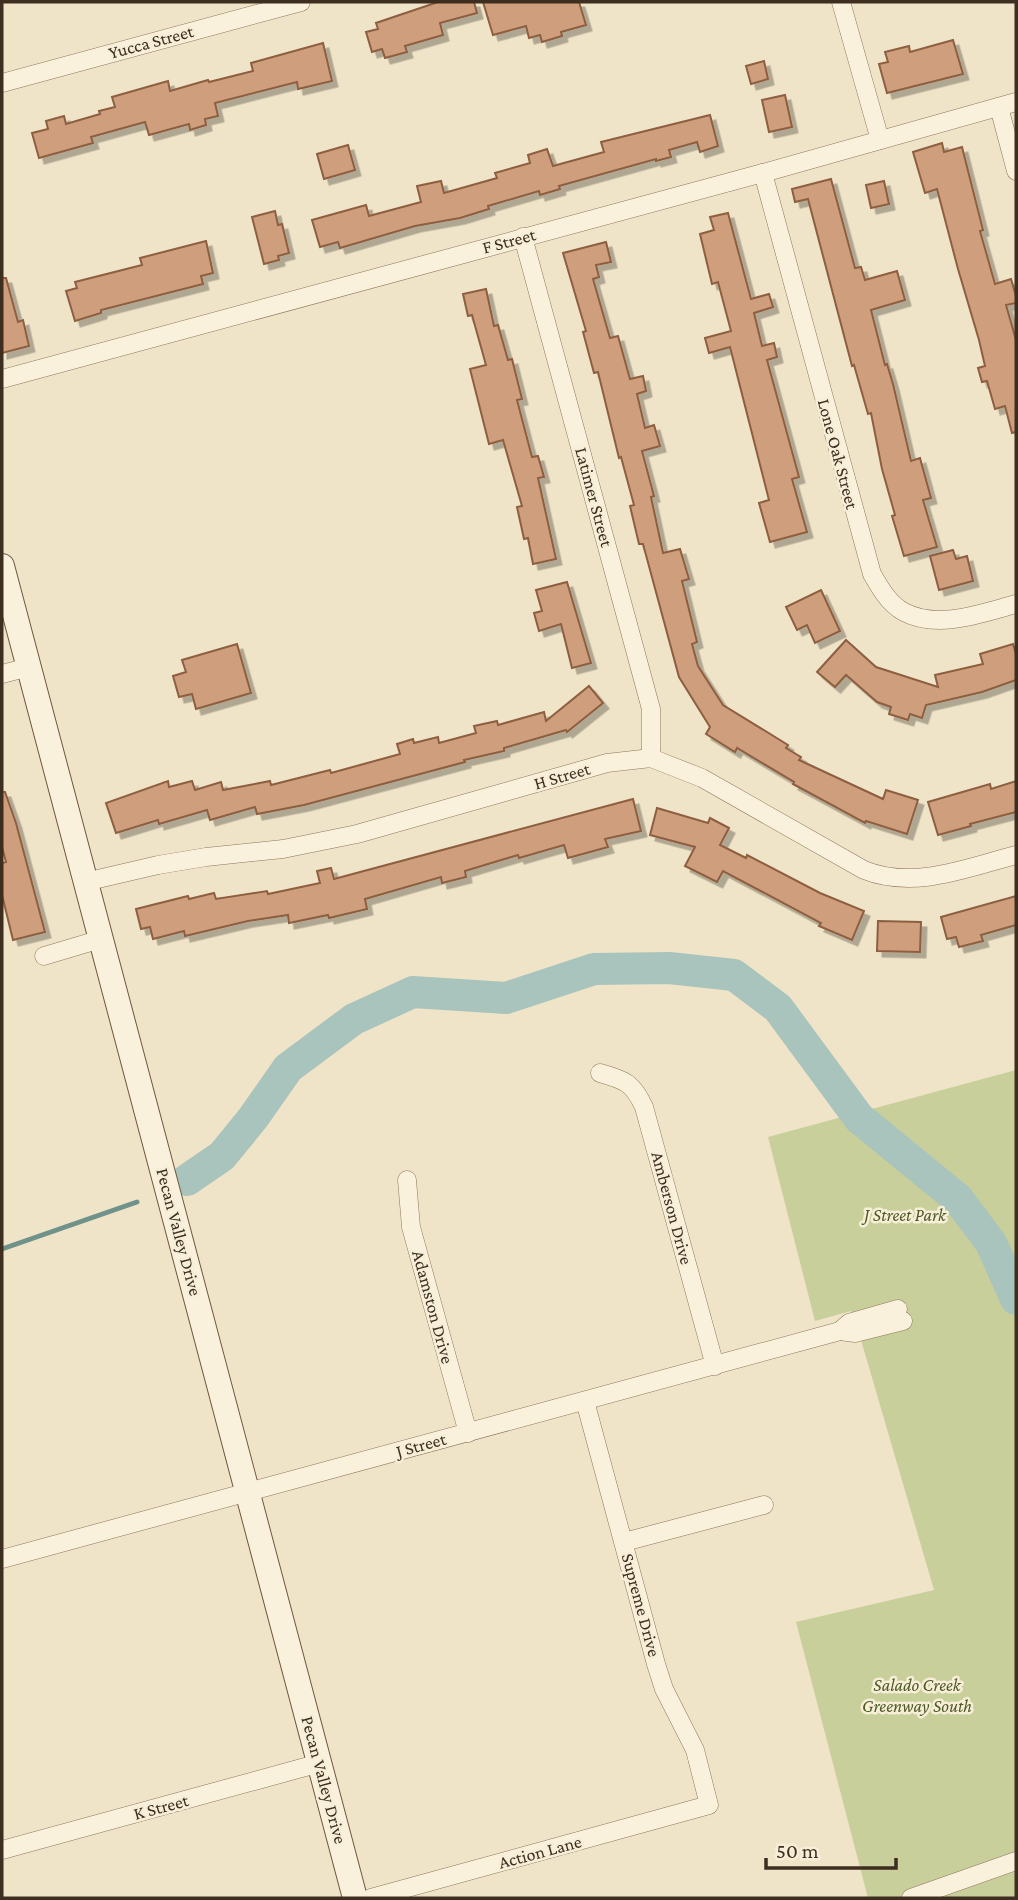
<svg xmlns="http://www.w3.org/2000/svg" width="1018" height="1900" viewBox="0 0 1018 1900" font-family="'Crimson Pro',serif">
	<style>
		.green { fill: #c9cf9b }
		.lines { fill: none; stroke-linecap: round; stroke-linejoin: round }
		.stream { stroke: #6f938a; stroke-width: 5 }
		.river { stroke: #a9c4bc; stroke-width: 32 }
		.building { fill: #cf9f7d; stroke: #8d5f41; stroke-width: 2; filter: url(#shadow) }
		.street-casing { stroke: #8d765c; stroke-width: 19 }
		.secondary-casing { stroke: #6f573f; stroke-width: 26 }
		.street { stroke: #faf1dc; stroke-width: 18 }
		.secondary { stroke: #faf1dc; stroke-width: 24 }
		.labels { text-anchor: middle; stroke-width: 5; stroke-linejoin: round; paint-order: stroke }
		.street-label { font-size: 18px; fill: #3d2e20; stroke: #f7eed8 }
		.park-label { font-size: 18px; font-style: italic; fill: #4d5a26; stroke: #f7eed8 }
	</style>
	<defs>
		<filter id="shadow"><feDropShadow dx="5.5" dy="5.5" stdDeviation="0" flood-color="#0004"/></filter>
	</defs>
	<rect width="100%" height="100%" fill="#f0e4c8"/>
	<polygon class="green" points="1016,1070 1016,1898 868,1898 796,1622 934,1590 861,1340 851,1311 815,1321 768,1137"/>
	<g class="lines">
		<polyline class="stream" points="2,1249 137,1202"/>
		<polyline class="river" points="187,1180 222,1156 253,1118 288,1068 354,1019 413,992 506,998 594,969 669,968 734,975 778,1008 859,1118 958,1199 991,1243 1016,1299"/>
	</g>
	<g class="building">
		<polygon points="438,2 474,2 477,13 440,23 443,35 405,46 407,52 385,58 382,49 372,52 366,32 378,29 376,23"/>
		<polygon points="483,2 579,2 586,25 561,32 562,36 542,42 540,35 529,38 526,26 493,35"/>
		<polygon points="953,40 963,74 887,93 879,64 888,62 885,52 909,46 910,52"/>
		<polygon points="323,43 332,81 298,89 297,82 215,103 218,116 205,119 206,125 190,130 189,124 149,135 145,122 91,137 93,143 39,158 32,133 48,129 46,121 64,116 66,124 100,114 99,111 115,107 112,97 168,81 170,91 208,80 209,82 253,71 251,63"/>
		<polygon points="764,61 768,79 751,84 746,66"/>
		<polygon points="785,95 792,127 769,132 762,100"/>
		<polygon points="710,115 718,146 700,152 697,142 669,150 671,157 656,161 656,159 559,186 560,189 540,195 539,191 488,206 489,209 460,218 415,226 340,248 338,242 320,247 312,220 366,205 369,216 421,202 417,186 441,181 444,193 497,178 495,173 530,163 528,155 547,149 553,166 604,152 601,142"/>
		<polygon points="942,143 944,152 962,147 983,230 980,231 995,284 1011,279 1016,296 1016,303 1006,305 1016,340 1016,432 1012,433 1005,406 995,409 987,381 982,382 978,368 985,366 979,340 958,269 937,189 925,193 913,152"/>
		<polygon points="348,145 355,170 324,179 317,154"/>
		<polygon points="831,179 855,268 861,267 865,280 897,271 905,300 871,310 885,365 887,364 893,384 911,461 920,458 931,498 923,500 937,547 904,556 892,516 895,515 882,469 871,413 868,414 854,365 852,366 808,199 795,202 792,189"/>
		<polygon points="884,181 889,204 871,208 866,185"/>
		<polygon points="275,211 278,225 282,224 289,253 278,256 279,260 264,264 252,217"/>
		<polygon points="728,213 751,299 769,294 773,307 754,313 762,346 774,343 777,357 767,360 799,477 792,479 807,532 770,542 759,503 769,500 730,347 709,353 705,338 731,331 718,282 712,284 700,234 714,230 710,217"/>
		<polygon points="206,241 213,273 201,276 203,284 101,310 101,313 75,321 66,291 77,288 75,282 142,265 140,258"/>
		<polygon points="606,242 611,262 596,265 599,277 593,279 610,338 618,336 630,379 643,376 646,391 637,394 645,428 654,425 660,446 642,451 654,496 651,497 663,553 680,549 689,579 682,581 697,642 692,644 698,666 723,705 788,745 786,748 801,757 799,760 883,799 886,790 918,800 907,834 866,821 865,823 793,784 794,782 737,748 735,752 706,734 710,727 679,677 643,544 639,544 630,506 634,505 621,457 619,458 598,372 594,373 583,332 586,331 563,253"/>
		<polygon points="2,278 6,278 18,322 23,320 29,346 2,353"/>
		<polygon points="486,289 494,326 498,325 508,360 512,359 522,399 517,400 532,457 538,456 544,477 538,478 556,559 533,564 528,538 524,539 517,507 522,506 503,440 489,444 470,369 486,365 472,315 468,316 463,294"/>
		<polygon points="953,550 956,559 967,556 973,581 939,590 930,556"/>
		<polygon points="567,582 591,663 572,668 561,624 539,631 534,613 542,611 536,590"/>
		<polygon points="821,590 840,631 815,643 807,625 797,630 786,607"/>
		<polygon points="846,640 876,667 938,687 935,675 983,664 980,654 1013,644 1016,654 1016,680 982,692 926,705 922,718 910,714 908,720 889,714 891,707 877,702 846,675 835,687 817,672"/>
		<polygon points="237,644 251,693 196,709 192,694 179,697 173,676 186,672 182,660"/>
		<polygon points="589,686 603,703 567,732 566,730 504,748 504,751 464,760 465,762 304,805 257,814 255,807 210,820 207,810 159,824 158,820 116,833 106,803 168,781 169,787 192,781 195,790 221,782 223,790 270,781 271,785 330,770 331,773 400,754 397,744 413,739 414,743 438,737 439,743 476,733 474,726 497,721 498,725 544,712 546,721"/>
		<polygon points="1016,781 1016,812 970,824 971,826 938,835 928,802 990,784 991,789"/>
		<polygon points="2,792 5,792 16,823 45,932 13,940 2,895 2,863 6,862 2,847"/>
		<polygon points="633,799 641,831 605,839 608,847 568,858 564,845 519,858 518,855 465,871 466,877 442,883 441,877 365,899 367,909 329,918 328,915 289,923 288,915 248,921 185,936 184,931 153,939 150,927 141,929 136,909 188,896 189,899 214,893 216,899 267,891 268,894 320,883 317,871 331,868 334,879"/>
		<polygon points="657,808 708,823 710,818 729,828 720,845 746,858 747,855 820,893 864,911 852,940 819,926 821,923 723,871 717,882 685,866 695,847 650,835"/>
		<polygon points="1016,896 1016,925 981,935 983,941 959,947 956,937 947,939 941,917"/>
		<polygon points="878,921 921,922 920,952 877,951"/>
	</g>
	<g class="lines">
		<defs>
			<g id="street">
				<polyline points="841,2 880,140"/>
				<polyline points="2,83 301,2"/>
				<polyline points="999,107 1016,171"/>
				<path d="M763,173L872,574C880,588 889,604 904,612C938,630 982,613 1016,604"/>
				<polyline points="523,237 651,709 651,758"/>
				<polyline points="2,379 763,173 1016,102"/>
				<polyline points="2,674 29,667"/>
				<path d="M85,882L158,865L206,857L283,849L357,834L607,763L651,758L702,778L864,870C914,890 967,868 1016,855"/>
				<polyline points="44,956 101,939"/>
				<path d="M600,1073C625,1080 633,1083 644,1107L715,1366"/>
				<polyline points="407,1180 411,1227 468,1433"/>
				<polyline points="842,1329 849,1323 898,1309"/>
				<polyline points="624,1542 764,1505"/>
				<polyline points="2,1559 840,1331 855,1333 903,1321"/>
				<polyline points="2,1850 320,1763"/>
				<polyline points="371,1898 709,1805 695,1750 664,1689 656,1664 585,1401"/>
				<polyline points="911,1898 1016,1861"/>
			</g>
			<polyline id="secondary" points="2,566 355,1898"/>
		</defs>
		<use href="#street" class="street-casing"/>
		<use href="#secondary" class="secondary-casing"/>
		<use href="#street" class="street"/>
		<use href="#secondary" class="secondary"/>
	</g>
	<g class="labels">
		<g class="street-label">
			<text transform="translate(151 42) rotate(-15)" y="6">Yucca Street</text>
			<text transform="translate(509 241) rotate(-15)" y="6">F Street</text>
			<text transform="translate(838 454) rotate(75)" y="6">Lone Oak Street</text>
			<text transform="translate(594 497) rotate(75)" y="6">Latimer Street</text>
			<text transform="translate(562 776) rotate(-16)" y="6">H Street</text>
			<text transform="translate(672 1208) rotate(75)" y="6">Amberson Drive</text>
			<text transform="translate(179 1232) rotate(75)" y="6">Pecan Valley Drive</text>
			<text transform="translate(433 1307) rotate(75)" y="6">Adamston Drive</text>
			<text transform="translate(421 1445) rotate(-15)" y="6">J Street</text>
			<text transform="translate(641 1605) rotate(75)" y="6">Supreme Drive</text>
			<text transform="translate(324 1780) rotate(75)" y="6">Pecan Valley Drive</text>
			<text transform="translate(161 1807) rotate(-15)" y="6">K Street</text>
			<text transform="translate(540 1852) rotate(-15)" y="6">Action Lane</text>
		</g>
		<g class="park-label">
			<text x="905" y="1221">J Street Park</text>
			<text x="917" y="1691">Salado Creek<tspan x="917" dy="21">Greenway South</tspan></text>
		</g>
	</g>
	<rect width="1018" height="1900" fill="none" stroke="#3d2e20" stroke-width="7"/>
	<path d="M766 1858v10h130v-10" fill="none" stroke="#3d2e20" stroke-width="3.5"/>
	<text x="776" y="1858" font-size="21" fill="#3d2e20" stroke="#f7eed8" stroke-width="5" paint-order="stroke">50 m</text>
</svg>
